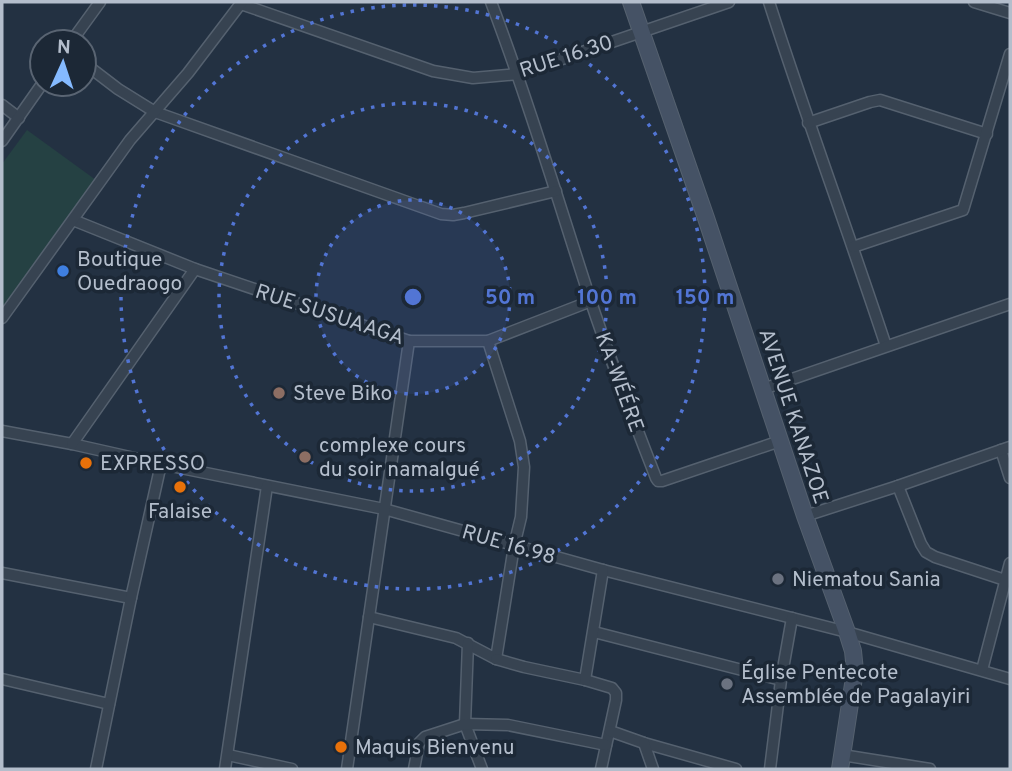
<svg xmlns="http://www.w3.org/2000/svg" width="1012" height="771" viewBox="0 0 1012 771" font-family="Overpass,sans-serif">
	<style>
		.park { fill: #254143 }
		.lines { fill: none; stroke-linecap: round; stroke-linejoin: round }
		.street-casing { stroke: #55616f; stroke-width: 13 }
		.secondary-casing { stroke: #55616f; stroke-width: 18 }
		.street { stroke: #374351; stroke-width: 10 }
		.secondary { stroke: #455265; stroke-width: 16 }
		.ring { fill: none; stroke: #5275d4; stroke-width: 3.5; stroke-dasharray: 3.5 7 }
		.shop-dot { fill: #3f7fe0; stroke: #1c2836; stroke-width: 2.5 }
		.education-dot { fill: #8d6e63; stroke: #1c2836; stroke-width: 2.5 }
		.food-dot { fill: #e8710a; stroke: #1c2836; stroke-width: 2.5 }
		.worship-dot { fill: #6b7280; stroke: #1c2836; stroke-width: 2.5 }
		.labels { text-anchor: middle; stroke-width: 7; stroke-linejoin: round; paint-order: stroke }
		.street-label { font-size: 21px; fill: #b4becc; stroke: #1c2836 }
		.poi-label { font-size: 21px; fill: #b4becc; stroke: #1c2836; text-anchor: start }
		.centre { fill: #5275d4; stroke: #1c2836; stroke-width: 3.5 }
		.ring-label { font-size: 21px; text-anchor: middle; font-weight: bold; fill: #5275d4; stroke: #1c2836; stroke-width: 7; stroke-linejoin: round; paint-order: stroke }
	</style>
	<rect width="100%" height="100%" fill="#233142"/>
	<polygon class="park" points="27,130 100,183 2,315 2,164"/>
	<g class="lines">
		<defs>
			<g id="street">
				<path d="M491,2C528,100 558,200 590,299C610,359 633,419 656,478L658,481H662L780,441"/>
				<path d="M769,2C806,117 848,231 886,346"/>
				<polyline points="974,2 1010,13"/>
				<polyline points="241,4 433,71 473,78 518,74 729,2"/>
				<polyline points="71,42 100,2"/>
				<polyline points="84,63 118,89 155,112 441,214 453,215 464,213 556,191"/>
				<polyline points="2,105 19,118"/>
				<polyline points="808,123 870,102 880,100 987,134"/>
				<polyline points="2,141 42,84"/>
				<polyline points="73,220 195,269 409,341 488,341 591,301"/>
				<polyline points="853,247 963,210 1010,54"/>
				<polyline points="2,318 130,140 188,73 242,2"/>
				<polyline points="763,389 1010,304"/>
				<polyline points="2,431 72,444 161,464 384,509 603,570 847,632 1010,679"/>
				<polyline points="72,444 195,269"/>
				<polyline points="1001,450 1010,478"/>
				<polyline points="898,486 921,544 926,552 935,557 1005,580"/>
				<polyline points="805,516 898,486 1010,447"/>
				<polyline points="2,573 131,598"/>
				<polyline points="369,617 456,638 496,659 514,546 521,517 524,467 520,441 488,341"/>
				<polyline points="594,632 781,680"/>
				<polyline points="468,643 465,724 482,769"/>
				<polyline points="496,659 524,667 585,680 612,688 616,693 616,700 601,769"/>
				<polyline points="982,670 1010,563"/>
				<polyline points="2,679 109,704"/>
				<polyline points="585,680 603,570"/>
				<polyline points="610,731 644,743 736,769"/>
				<polyline points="644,743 653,769"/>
				<polyline points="228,755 292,769"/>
				<polyline points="842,755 930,769"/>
				<polyline points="96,769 131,598 161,464"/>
				<polyline points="225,769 267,486"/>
				<polyline points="347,769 409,341"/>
				<polyline points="414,769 419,743 425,737 465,724 508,725 606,745"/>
				<polyline points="770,769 781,680 792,618"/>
			</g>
			<polyline id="secondary" points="631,2 706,218 805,516 847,632 853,651 855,671 840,769"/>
		</defs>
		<use href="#street" class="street-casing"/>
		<use href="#secondary" class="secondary-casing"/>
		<use href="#street" class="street"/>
		<use href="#secondary" class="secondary"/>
	</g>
	<circle cx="413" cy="297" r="97" fill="#5275d4" fill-opacity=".12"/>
	<g class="ring">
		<circle cx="413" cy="297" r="97"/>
		<circle cx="413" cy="297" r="194"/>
		<circle cx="413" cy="297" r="292"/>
	</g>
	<circle class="shop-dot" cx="63" cy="271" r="7"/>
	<g class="education-dot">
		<circle cx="279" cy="393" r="7"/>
		<circle cx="305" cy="457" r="7"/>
	</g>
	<g class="food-dot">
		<circle cx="86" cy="463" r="7"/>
		<circle cx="180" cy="487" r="7"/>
		<circle cx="341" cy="747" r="7"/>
	</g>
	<g class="worship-dot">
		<circle cx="778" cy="579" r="7"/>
		<circle cx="727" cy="684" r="7"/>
	</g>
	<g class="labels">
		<g class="street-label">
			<text transform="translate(566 56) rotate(-18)" y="7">RUE 16.30</text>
			<text transform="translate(330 314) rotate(18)" y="7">RUE SUSUAAGA</text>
			<text transform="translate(620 382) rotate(70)" y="7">KA-WÉÉRE</text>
			<text transform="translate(794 416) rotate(72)" y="7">AVENUE KANAZOE</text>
			<text transform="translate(509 544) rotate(16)" y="7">RUE 16.98</text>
		</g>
		<g class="poi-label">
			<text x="77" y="266">Boutique<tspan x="77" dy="24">Ouedraogo</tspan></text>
			<text x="293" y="400">Steve Biko</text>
			<text x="319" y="452">complexe cours<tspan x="319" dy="24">du soir namalgué</tspan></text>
			<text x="100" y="470">EXPRESSO</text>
			<text x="180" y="518" text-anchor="middle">Falaise</text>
			<text x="792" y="586">Niematou Sania</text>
			<text x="741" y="679">Église Pentecote<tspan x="741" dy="24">Assemblée de Pagalayiri</tspan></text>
			<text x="355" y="754">Maquis Bienvenu</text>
		</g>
	</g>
	<circle cx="413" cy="297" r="10" class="centre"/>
	<g class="ring-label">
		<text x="510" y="304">50 m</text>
		<text x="607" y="304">100 m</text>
		<text x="705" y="304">150 m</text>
	</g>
	<rect width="1012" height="771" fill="none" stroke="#b4becc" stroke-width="7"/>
	<g transform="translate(63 63) rotate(3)"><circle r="33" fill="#1c2836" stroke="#596472" stroke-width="2"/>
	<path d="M0-5L12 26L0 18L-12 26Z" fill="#85baff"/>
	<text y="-10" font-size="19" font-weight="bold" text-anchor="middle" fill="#b4becc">N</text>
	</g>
</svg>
